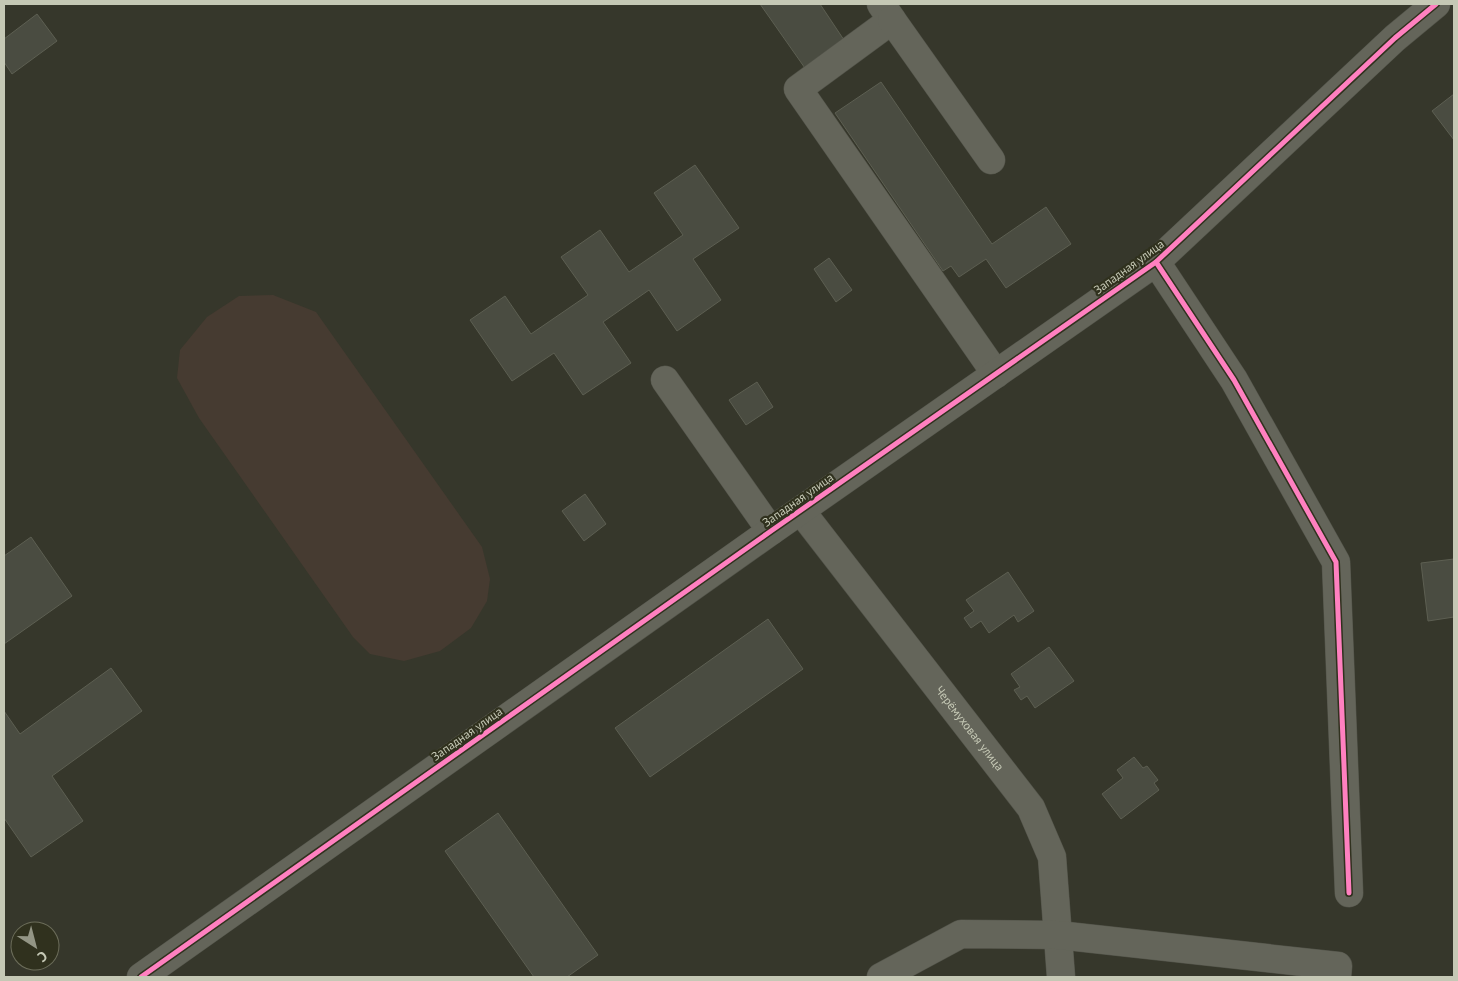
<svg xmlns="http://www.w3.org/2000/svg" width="1458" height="981" viewBox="0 0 1458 981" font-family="'PT Sans',sans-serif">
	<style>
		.green { fill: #463b31 }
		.building { fill: #4a4c41; stroke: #5d5f52 }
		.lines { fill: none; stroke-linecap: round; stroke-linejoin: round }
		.minor-casing { stroke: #515248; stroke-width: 29 }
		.minor { stroke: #64655a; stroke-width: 28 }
		.cycleway-casing { stroke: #30311e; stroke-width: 8 }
		.cycleway { stroke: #ff80c0; stroke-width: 5 }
		.labels { text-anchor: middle; stroke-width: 4.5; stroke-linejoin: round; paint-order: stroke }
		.street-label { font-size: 12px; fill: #c5c8b5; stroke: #30311e }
	</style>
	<rect width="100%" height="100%" fill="#36372b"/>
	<polygon class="green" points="273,295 316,312 482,547 490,579 487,601 471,628 440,651 404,661 370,654 353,637 199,418 177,378 180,350 207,317 239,296"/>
	<g class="building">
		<polygon points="760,4 820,4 846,43 807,71"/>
		<polygon points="37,14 57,41 12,74 4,62 4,39"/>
		<polygon points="881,82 992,244 1046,207 1071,244 1006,288 986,259 959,277 951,266 943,271 835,113"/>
		<polygon points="1454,94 1454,140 1432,111"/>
		<polygon points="695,165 739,228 693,259 721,300 677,331 649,290 603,322 631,363 583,395 554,353 512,381 470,320 505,296 531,334 588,295 561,257 600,230 629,272 683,235 654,193"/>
		<polygon points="829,258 852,290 836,302 814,269"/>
		<polygon points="757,382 773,407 746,425 729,400"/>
		<polygon points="585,494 606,524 584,541 562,511"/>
		<polygon points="31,537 72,596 4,644 4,556"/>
		<polygon points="1454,559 1454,617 1428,621 1421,563"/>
		<polygon points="1008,572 1034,611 1018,622 1014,615 989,633 981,621 971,628 964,618 974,611 966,600"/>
		<polygon points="768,619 803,669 650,777 615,728"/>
		<polygon points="1049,647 1074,681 1035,708 1027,696 1021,700 1014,690 1020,687 1011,674"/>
		<polygon points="111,668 142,711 52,776 83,821 31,857 4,818 4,711 20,734"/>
		<polygon points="1134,757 1143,768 1147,766 1158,780 1154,783 1159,790 1121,819 1102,794 1123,778 1117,770"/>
		<polygon points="498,813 598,955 567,977 534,977 445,851"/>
	</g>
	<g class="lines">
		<defs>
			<g id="minor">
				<polyline points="881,4 892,20 798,89 996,374"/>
				<polyline points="892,20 991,160"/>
				<polyline points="1156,262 1234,380 1336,562 1349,893"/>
				<polyline points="665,380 771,531"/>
				<path id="s1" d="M801,511L1031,808L1052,857L1061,977"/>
				<polyline points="141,977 771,531 1156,262 1395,38 1436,4"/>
				<polyline points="881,977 961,934 1058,935 1338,966 1337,977"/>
			</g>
		</defs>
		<use href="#minor" class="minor-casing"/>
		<use href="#minor" class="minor"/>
		<defs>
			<g id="cycleway">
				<polyline points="1156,262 1234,380 1336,562 1349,893"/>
				<polyline points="141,977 771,531 1156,262 1395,38 1436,4"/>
			</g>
		</defs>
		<use href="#cycleway" class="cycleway-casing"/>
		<use href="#cycleway" class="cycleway"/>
	</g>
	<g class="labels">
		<g class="street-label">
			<text transform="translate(1129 267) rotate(-36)" y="4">Западная улица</text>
			<text transform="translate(798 500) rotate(-35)" y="4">Западная улица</text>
			<text dy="4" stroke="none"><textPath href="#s1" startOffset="275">Черёмуховая улица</textPath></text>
			<text transform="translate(467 734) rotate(-35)" y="4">Западная улица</text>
		</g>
	</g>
	<rect width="1458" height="981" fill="none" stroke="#c5c8b5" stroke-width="10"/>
	<g transform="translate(35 946) rotate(144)"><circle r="24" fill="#30311e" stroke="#6c6d5a"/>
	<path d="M0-4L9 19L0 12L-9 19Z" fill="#939585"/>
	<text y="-8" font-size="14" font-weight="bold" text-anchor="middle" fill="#c5c8b5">С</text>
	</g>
</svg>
